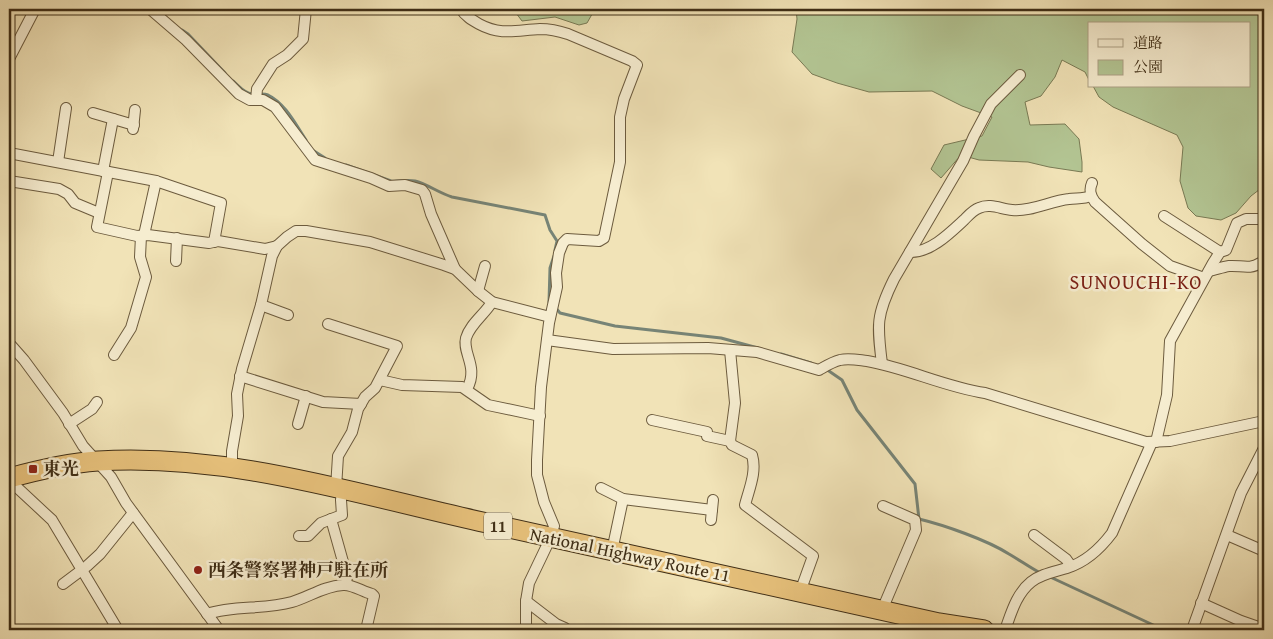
<svg xmlns="http://www.w3.org/2000/svg" width="1273" height="639" viewBox="0 0 1273 639" font-family="'Gentium Book Plus','Noto Serif JP',serif">
	<style>
		.green { fill: #b3c593; stroke: #797a54 }
		.lines { fill: none; stroke-linecap: round; stroke-linejoin: round }
		.stream { stroke: #778476; stroke-width: 3 }
		.street-casing { stroke: #6c5b3e; stroke-width: 12 }
		.highway-casing { stroke: #3f2e16; stroke-width: 21 }
		.street { stroke: #f6edd0; stroke-width: 10 }
		.highway { stroke: #e8c27c; stroke-width: 19 }
		.poi-dot { fill: #8f2418; stroke: #f6edd0; stroke-width: 2 }
		.labels { text-anchor: middle; stroke-width: 5; stroke-linejoin: round; paint-order: stroke }
		.shield { fill: #f6edd0; stroke: #76674e; stroke-width: 1 }
		.shield-label { font-size: 16px; font-weight: bold; fill: #3f2e16 }
		.poi-label { font-size: 18px; font-weight: bold; fill: #3f2e16; stroke: #f6edd0; text-anchor: start }
		.street-label { font-size: 18px; fill: #3f2e16; stroke: #f6edd0 }
		.quarter-label { font-size: 20px; letter-spacing: 1px; fill: #7a1f14; stroke: #f6edd0 }
	</style>
	<rect width="100%" height="100%" fill="#f1e3b7"/>
	<filter id="stains"><feTurbulence type="fractalNoise" baseFrequency=".004" numOctaves="4"/><feColorMatrix values="0 0 0 0 .2 0 0 0 0 .09 0 0 0 0 .02 0 0 0 .5 -.17"/></filter>
	<radialGradient id="worn" r=".72"><stop offset=".6" stop-color="#630" stop-opacity="0"/><stop offset="1" stop-color="#630" stop-opacity=".3"/></radialGradient>
	<g class="green">
		<polygon points="513,9 595,9 587,23 579,25 555,17 522,21"/>
		<polygon points="796,9 1264,9 1264,186 1251,196 1236,213 1221,220 1196,216 1188,208 1180,181 1183,147 1177,135 1113,107 1099,97 1093,86 1249,86 1249,24 1089,24 1089,80 1085,72 1062,60 1055,77 1041,96 1025,102 1030,125 1065,124 1079,139 1082,162 1082,172 1049,167 1028,162 979,160 961,155 941,178 931,169 944,145 982,136 992,117 962,106 932,91 869,92 837,83 812,74 792,52 797,19"/>
	</g>
	<g class="lines">
		<g class="stream">
			<polyline points="182,30 188,34 225,73"/>
			<path d="M233,81C239,86 244,93 252,94C257,95 263,93 268,95C285,103 296,125 306,140"/>
			<polyline points="314,151 325,158"/>
			<path d="M346,165L391,181C399,182 406,179 415,181C427,184 439,193 452,197L545,215L550,230L557,241L555,250"/>
			<polyline points="550,303 549,302 550,268 554,256"/>
			<polyline points="555,307 560,313 615,326 721,338 758,348"/>
			<polyline points="781,354 811,363"/>
			<path d="M826,369L842,380L857,410L915,484L919,519C944,525 987,540 1009,554C1021,561 1029,567 1042,574"/>
			<polyline points="1048,576 1164,630"/>
		</g>
		<defs>
			<g id="street">
				<polyline points="150,9 186,40 239,94 250,100 263,100 275,107 315,160 371,178 389,186 405,185 422,190 425,194 431,214 455,269"/>
				<path d="M461,9C465,16 472,20 479,24C501,36 517,30 540,29C550,29 559,31 568,34L632,61L637,65L624,99L620,117V162L604,238L599,241L567,239L563,243L559,253L556,273L557,287L549,323L541,387L537,460V475L544,502L554,526L551,537L529,583L526,601V630"/>
				<polyline points="9,59 35,9"/>
				<polyline points="256,100 257,89 273,64 287,55 303,39 306,9"/>
				<polyline points="93,113 134,125"/>
				<polyline points="133,129 135,110"/>
				<polyline points="9,153 156,181 221,203 214,242"/>
				<polyline points="58,162 66,108"/>
				<polyline points="103,171 113,119"/>
				<polyline points="108,172 97,227 137,236 148,235 209,243 218,241 265,249 277,246"/>
				<polyline points="9,181 59,189 68,194 75,203 99,213"/>
				<path d="M1092,183C1089,190 1090,195 1095,202L1142,244L1170,266L1204,278"/>
				<polyline points="1164,216 1220,252"/>
				<polyline points="144,235 156,181"/>
				<path d="M910,252C930,253 950,233 964,220C968,216 973,210 979,208C990,203 1001,209 1012,210C1031,212 1050,201 1069,199C1076,198 1084,199 1091,196"/>
				<polyline points="176,261 177,238"/>
				<path d="M1209,271C1215,270 1222,267 1229,266C1240,265 1250,270 1260,263"/>
				<polyline points="478,291 485,266"/>
				<polyline points="261,305 288,315"/>
				<polyline points="328,324 397,346 375,388 365,397 358,409 352,432 338,456 336,488"/>
				<path d="M547,340L613,349L708,348L757,352L819,370C826,366 832,362 840,360C849,358 858,360 867,361C907,368 945,387 985,393L1146,442L1170,441L1264,421"/>
				<polyline points="9,343 24,360 63,413 83,446 111,477 126,503 219,630"/>
				<path d="M730,350L735,403L730,441L732,445L752,455C757,472 749,489 745,505L813,556L800,592"/>
				<polyline points="114,355 131,328 146,277 140,257 141,236"/>
				<path d="M882,364C877,325 876,315 894,279L963,161L974,136L991,104L1020,75"/>
				<polyline points="240,376 323,402 361,404"/>
				<polyline points="380,380 402,385 462,387 488,405 540,416"/>
				<path d="M467,389C479,367 462,353 466,338C470,324 485,314 492,302"/>
				<polyline points="652,420 707,432 707,436 730,441"/>
				<polyline points="69,424 92,409 97,402"/>
				<polyline points="298,424 306,396"/>
				<polyline points="1156,442 1167,395 1170,341 1213,263 1220,252 1226,250 1237,223 1246,219 1264,219"/>
				<polyline points="232,468 232,451 238,416 237,394 242,369 261,305 272,256 277,246 287,237 296,231 306,231 370,242 444,265 455,269 478,291 492,302 550,317"/>
				<polyline points="9,480 52,520 118,630"/>
				<polyline points="601,488 623,499 712,510"/>
				<polyline points="331,519 347,576 346,584"/>
				<polyline points="711,520 713,500"/>
				<polyline points="1034,535 1066,559 1071,566"/>
				<polyline points="1227,535 1264,551"/>
				<polyline points="299,536 308,536 321,523 342,515 341,500 342,490"/>
				<polyline points="612,551 623,499"/>
				<polyline points="63,584 87,566 100,554 133,513"/>
				<polyline points="526,601 556,624 565,628"/>
				<polyline points="1201,603 1241,621 1264,629"/>
				<polyline points="882,610 916,530 915,520 883,506"/>
				<path d="M207,614C234,605 264,610 292,602C309,597 324,586 343,585C352,584 363,592 372,594L374,596L366,630"/>
				<path d="M1005,630C1011,614 1016,594 1031,582C1041,574 1054,572 1067,568C1086,562 1100,549 1112,533L1152,442"/>
				<polyline points="1192,630 1241,493 1264,448"/>
			</g>
			<path id="highway" d="M9,478C38,470 68,463 98,461C230,453 359,495 487,523C638,556 788,590 939,623L984,630"/>
		</defs>
		<use href="#street" class="street-casing"/>
		<use href="#highway" class="highway-casing"/>
		<use href="#street" class="street"/>
		<use href="#highway" class="highway"/>
	</g>
	<g class="poi-dot">
		<rect x="28" y="464" width="10" height="10" rx="2.5"/>
		<circle cx="198" cy="570" r="5"/>
	</g>
	<g class="labels">
		<rect class="shield" x="484" y="512.5" width="28" height="27" rx="4"/>
		<g class="shield-label">
			<text x="498" y="532">11</text>
		</g>
		<g class="poi-label">
			<text x="43" y="475">東光</text>
			<text x="208" y="576">西条警察署神戸駐在所</text>
		</g>
		<g class="street-label">
			<text transform="translate(630 555) rotate(12)" y="6">National Highway Route 11</text>
		</g>
		<g class="quarter-label">
			<text x="1136" y="289">SUNOUCHI-KO</text>
		</g>
	</g>
	<rect width="1273" height="639" fill="none" stroke="#f1e3b7" stroke-width="30"/>
	<rect x="10" y="10" width="1253" height="619" fill="none" stroke="#3f2e16" stroke-width="2.5"/>
	<rect x="15" y="15" width="1243" height="609" fill="none" stroke="#3f2e16"/>
	<rect x="1088" y="22" width="162" height="65" fill="#f6edd0" stroke="#ada186"/>
	<rect x="1098" y="39" width="25" height="8" fill="#f6edd0" stroke="#ada186"/>
	<text x="1133" y="48" font-size="15" fill="#3f2e16">道路</text>
	<rect x="1098" y="60" width="25" height="15" fill="#b3c593" stroke="#ada186"/>
	<text x="1133" y="72" font-size="15" fill="#3f2e16">公園</text>
	<rect width="100%" height="100%" filter="url(#stains)"/>
	<rect width="100%" height="100%" fill="url(#worn)"/>
</svg>
